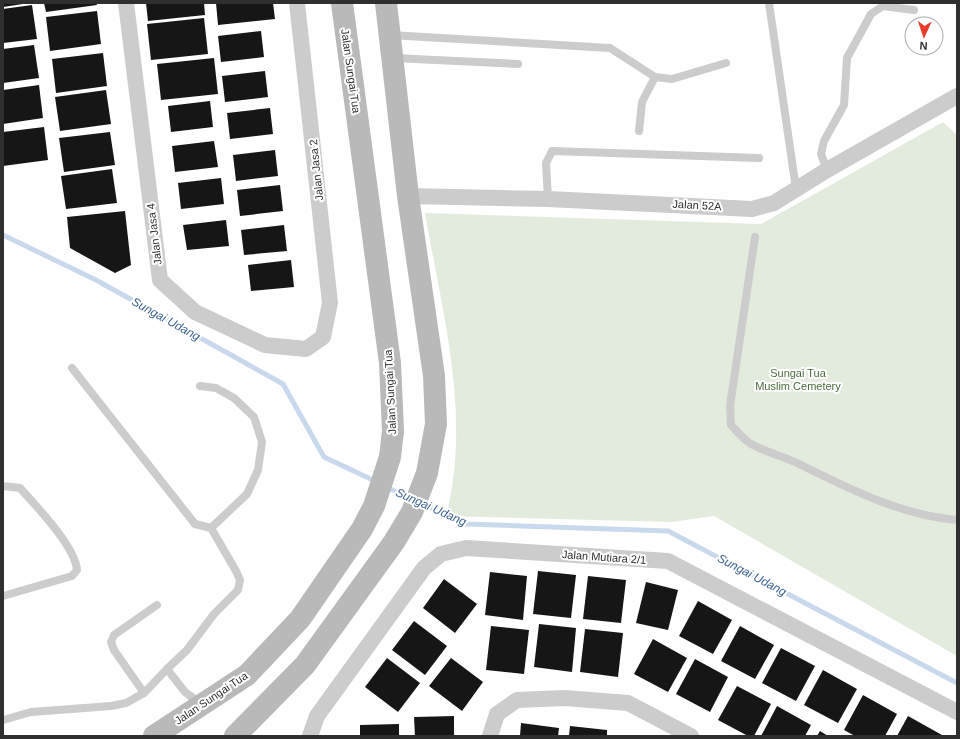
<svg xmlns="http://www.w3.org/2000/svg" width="960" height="739" viewBox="0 0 960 739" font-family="Arial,sans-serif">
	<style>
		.green { fill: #e3ecdc }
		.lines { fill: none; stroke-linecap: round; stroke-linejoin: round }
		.stream { stroke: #c8d9ed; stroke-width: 5 }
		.building { fill: #161616 }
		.lane { stroke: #ccc; stroke-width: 8 }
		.street { stroke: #ccc; stroke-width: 16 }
		.secondary { stroke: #b9b9b9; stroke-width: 22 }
		.labels { text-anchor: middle; stroke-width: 4; stroke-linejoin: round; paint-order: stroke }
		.street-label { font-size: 11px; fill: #2f2f2f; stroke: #fff }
		.park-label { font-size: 11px; fill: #4a6c3b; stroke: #fff }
		.water-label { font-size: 12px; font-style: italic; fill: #3b6393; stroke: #fff }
	</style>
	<rect width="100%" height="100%" fill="#fff"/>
	<path class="green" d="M943,122L957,135V656L714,516L672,522L446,516C472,416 442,312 425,213L761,224Z"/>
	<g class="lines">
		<g class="stream">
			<polyline points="3,235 96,280 283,384 324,457 377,482"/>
			<polyline points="386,487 412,499"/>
			<polyline points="421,503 466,524 668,531 957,683"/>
		</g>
	</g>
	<g class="building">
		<polygon points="3,3 23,3 23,4 3,7"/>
		<polygon points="44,3 96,3 97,5 46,12"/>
		<polygon points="146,3 204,3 205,15 148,21"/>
		<polygon points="216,3 273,3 275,19 218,25"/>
		<polygon points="32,5 37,39 3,43 3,9"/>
		<polygon points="97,11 101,44 50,51 46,17"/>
		<polygon points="204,18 208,54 151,60 147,24"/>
		<polygon points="261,31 264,57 221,62 218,36"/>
		<polygon points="34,45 39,78 3,83 3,49"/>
		<polygon points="103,53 107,86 56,93 52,59"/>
		<polygon points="214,58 218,94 161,100 157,64"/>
		<polygon points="265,71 268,97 225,102 222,76"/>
		<polygon points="39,85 43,118 3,124 3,90"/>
		<polygon points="106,90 111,124 60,131 55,97"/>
		<polygon points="210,101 213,127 171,132 168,106"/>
		<polygon points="270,108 273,134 230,139 227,113"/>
		<polygon points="44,127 48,160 3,166 3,132"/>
		<polygon points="110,132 115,165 64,172 59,138"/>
		<polygon points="214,141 218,167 175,172 172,146"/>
		<polygon points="275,150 278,176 236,181 233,155"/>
		<polygon points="112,169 117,203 66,209 61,176"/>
		<polygon points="221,178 224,204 181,209 178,183"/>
		<polygon points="280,185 283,211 240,216 237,190"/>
		<polygon points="125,211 131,265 115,273 70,248 67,217"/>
		<polygon points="226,220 229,246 187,250 183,225"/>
		<polygon points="284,225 287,251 244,255 241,230"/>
		<polygon points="291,260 294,287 251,291 248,265"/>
		<polygon points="538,571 576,575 571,618 533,614"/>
		<polygon points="490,572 527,576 523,620 485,615"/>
		<polygon points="588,576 626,580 621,623 583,619"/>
		<polygon points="444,579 477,604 455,633 423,608"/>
		<polygon points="646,582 678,590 668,630 636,623"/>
		<polygon points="698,601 732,620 713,654 679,636"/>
		<polygon points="414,621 447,646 425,675 392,650"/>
		<polygon points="539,624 576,628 572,672 534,667"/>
		<polygon points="491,626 529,630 524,674 486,670"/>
		<polygon points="740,626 774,645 755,679 721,661"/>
		<polygon points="585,629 623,633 618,677 580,672"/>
		<polygon points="653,639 687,658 668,692 634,674"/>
		<polygon points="781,648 815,666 796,701 762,683"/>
		<polygon points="387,658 420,683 398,712 365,687"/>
		<polygon points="451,658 483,682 462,711 429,686"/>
		<polygon points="695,659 728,677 710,712 676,694"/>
		<polygon points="823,670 857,689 838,723 804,705"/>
		<polygon points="737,686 771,704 754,736 748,736 718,720"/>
		<polygon points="863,695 897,714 885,736 855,736 844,730"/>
		<polygon points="777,706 811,725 805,736 761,736"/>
		<polygon points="454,716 454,736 415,736 414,717"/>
		<polygon points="908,716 942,735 941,736 897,736"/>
		<polygon points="521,723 559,728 558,736 520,736"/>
		<polygon points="399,724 399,736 360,736 360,725"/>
		<polygon points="570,726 607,730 607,736 569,736"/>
		<polygon points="820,731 828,736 817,736"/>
	</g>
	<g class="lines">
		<g class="lane">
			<polyline points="769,3 796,189"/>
			<polyline points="390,35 610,48 655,77 672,79 726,63"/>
			<polyline points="393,58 518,64"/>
			<polyline points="639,131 642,102 655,77"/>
			<polyline points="827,170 821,154 824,141 844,105 847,58 871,14 883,6 914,10"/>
			<polyline points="548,199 546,163 552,151 759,158"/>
			<path d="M755,237L730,406L731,425C737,431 744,440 751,444C766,452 782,456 797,463C848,488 899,515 957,520"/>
			<polyline points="72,368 195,524 211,528 236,571 240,580 238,590 214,614 187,650 167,669 185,692 201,704"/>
			<polyline points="200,386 216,388 234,398 254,417 262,442 258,470 247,494 211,528"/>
			<path d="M3,486L20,488C36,506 75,546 77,570L72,576L3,596"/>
			<polyline points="144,693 114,650 111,642 114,635 157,605"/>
			<polyline points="3,720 31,712 111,706 126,703 144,693 167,669"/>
		</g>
		<g class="street">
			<polyline points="126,3 160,280 195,312 265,345 306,349 323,337 330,303 297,3"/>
			<polyline points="408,196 548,199 752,209 774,203 827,170 957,96"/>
			<polyline points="310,736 317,716 424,568 441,554 466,548 668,561 957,712"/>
			<polyline points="490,736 497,714 517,700 565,698 628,703 691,736"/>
		</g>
		<g class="secondary">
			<polyline points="154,736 247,675 300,619 362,529 374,506 390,457 393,431 390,363 342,3"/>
			<polyline points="235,736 305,665 394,542 412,512 427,473 436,424 434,376 408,196 386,3"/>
		</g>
	</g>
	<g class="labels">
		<g class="street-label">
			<text transform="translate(351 71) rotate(82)" y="4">Jalan Sungai Tua</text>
			<text transform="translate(316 170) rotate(-96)" y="4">Jalan Jasa 2</text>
			<text transform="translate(697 205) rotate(3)" y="4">Jalan 52A</text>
			<text transform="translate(154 234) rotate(-97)" y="4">Jalan Jasa 4</text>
			<text transform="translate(390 392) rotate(-93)" y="4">Jalan Sungai Tua</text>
			<text transform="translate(604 557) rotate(4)" y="4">Jalan Mutiara 2/1</text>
			<text transform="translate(211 698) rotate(-34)" y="4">Jalan Sungai Tua</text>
		</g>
		<g class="park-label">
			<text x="798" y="377">Sungai Tua<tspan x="798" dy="13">Muslim Cemetery</tspan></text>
		</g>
		<g class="water-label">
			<text transform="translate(166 319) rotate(29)" y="4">Sungai Udang</text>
			<text transform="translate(431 507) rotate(24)" y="4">Sungai Udang</text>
			<text transform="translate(752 575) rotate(28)" y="4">Sungai Udang</text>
		</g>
	</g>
	<rect width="960" height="739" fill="none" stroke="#2f2f2f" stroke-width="8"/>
	<g transform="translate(924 36) rotate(183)"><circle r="19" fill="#ffffff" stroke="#acacac"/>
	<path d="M0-3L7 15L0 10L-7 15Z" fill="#e93d2e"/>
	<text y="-6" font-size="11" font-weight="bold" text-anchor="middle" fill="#2f2f2f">N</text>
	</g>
</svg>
